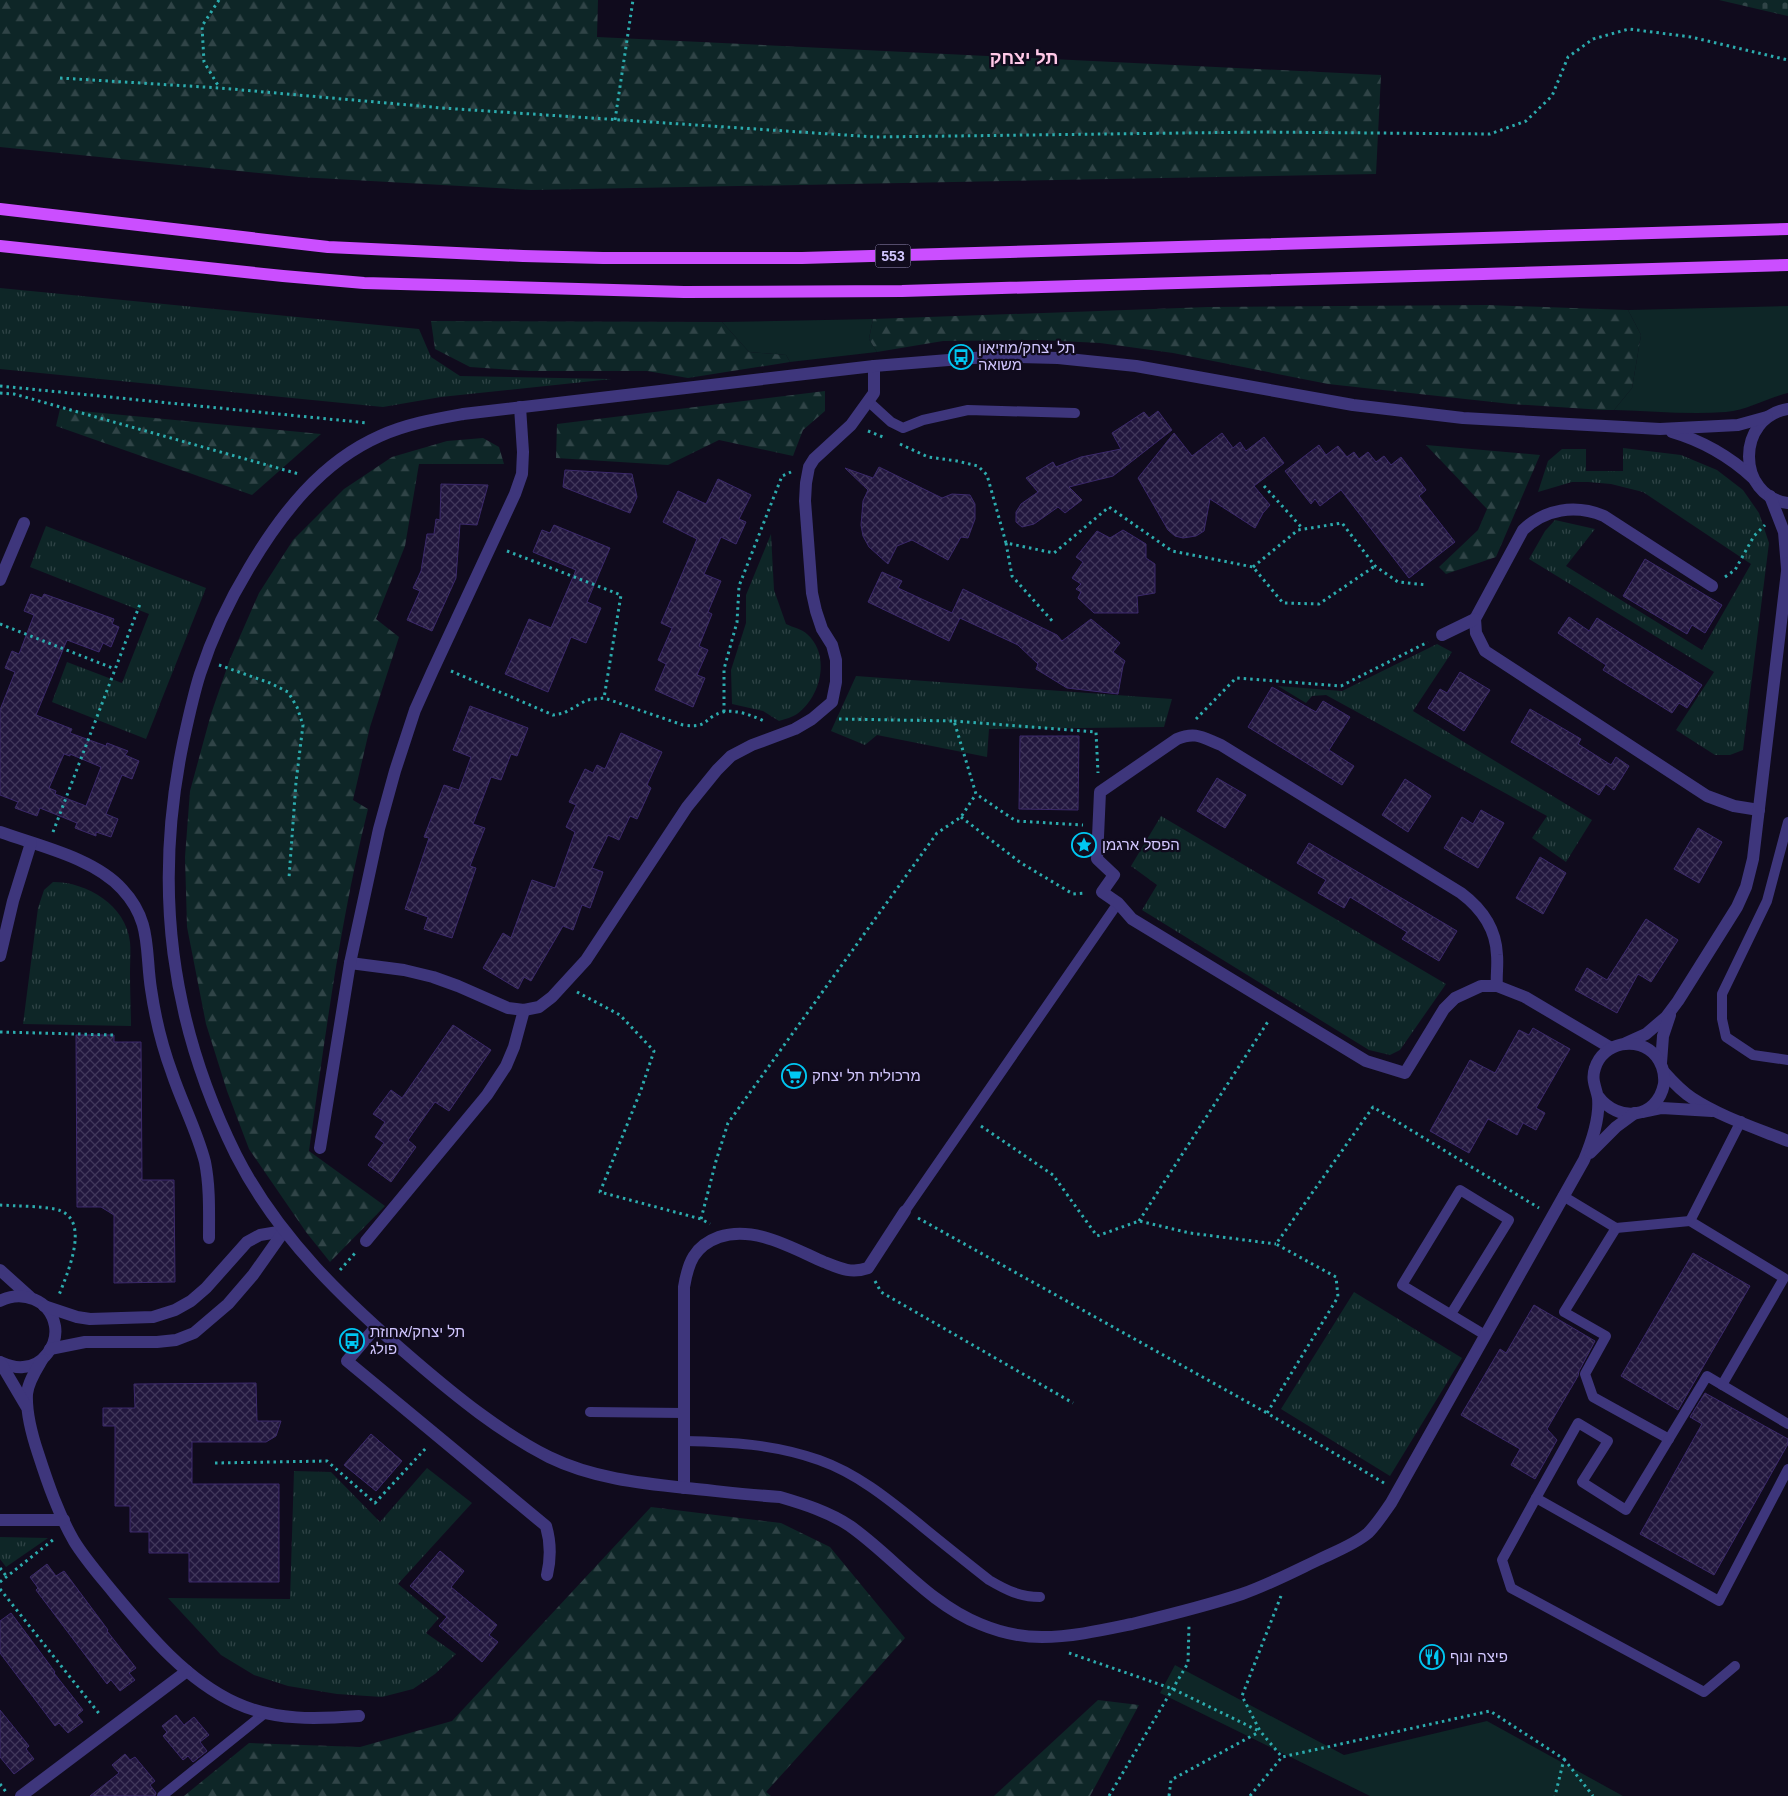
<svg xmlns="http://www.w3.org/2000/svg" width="1788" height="1796" viewBox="0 0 1788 1796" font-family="Arial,'Noto Sans Hebrew',sans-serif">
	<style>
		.grass { fill: #0e2627 }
		.forest { fill: url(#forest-firs) }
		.cemetery { fill: url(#cemetery-stones) }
		.park { fill: url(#park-tufts) }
		.building { fill: url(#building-cross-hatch); stroke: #3b296a; fill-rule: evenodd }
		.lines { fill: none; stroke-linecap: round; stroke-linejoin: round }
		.path { stroke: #2cacae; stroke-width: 3; stroke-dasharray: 2.5 4; stroke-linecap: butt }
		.service { stroke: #3e367c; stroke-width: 10 }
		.minor { stroke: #3e367c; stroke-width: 12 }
		.tertiary { stroke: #3e367c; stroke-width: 12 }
		.primary { stroke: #cb4eff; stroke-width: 12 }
		.labels { text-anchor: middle; stroke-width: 4.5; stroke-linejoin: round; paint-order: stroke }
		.shield { fill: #100b1d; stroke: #988fbb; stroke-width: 1 }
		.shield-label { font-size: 14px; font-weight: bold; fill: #d2c7ff }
		.poi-label { font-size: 15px; fill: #d2c7ff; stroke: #100b1d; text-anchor: start }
		.quarter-label { font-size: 18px; font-weight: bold; fill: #ffc9e7; stroke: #100b1d }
	</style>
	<defs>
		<pattern id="forest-firs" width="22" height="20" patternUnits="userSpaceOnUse" patternTransform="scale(1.25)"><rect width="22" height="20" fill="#0e2627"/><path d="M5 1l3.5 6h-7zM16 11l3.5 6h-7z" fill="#304447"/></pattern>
		<pattern id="cemetery-stones" width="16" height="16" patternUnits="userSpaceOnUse" patternTransform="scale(1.25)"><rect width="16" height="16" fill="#0e2627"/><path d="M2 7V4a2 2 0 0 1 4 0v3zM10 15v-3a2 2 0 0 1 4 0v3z" fill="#304447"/></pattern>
		<pattern id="park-tufts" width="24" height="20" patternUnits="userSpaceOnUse" patternTransform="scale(1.25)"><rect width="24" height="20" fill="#0e2627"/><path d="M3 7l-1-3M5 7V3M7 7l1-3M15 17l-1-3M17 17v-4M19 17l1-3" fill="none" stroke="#304447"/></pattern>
		<pattern id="building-cross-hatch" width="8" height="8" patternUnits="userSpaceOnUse" patternTransform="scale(1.25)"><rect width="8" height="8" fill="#22173e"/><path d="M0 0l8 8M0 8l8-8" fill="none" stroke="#41375b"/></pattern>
	</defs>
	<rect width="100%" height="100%" fill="#100b1d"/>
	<g class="grass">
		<path d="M1788,306V393C1767,398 1748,410 1726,412C1689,415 1651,411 1614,410L1632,388L1641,335L1628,310Z"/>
		<polygon points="873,319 869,339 877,352 790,362 786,355 749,352 722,322"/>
		<polygon points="1175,1665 1344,1755 1487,1721 1623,1796 1370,1796 1160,1693"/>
	</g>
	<g class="forest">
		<polygon points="0,0 598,0 597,37 1381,75 1376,174 531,190 299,177 0,147"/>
		<polygon points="1487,305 1628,310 1641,335 1632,388 1614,410 1603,410 1511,404 1328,384 1173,353 1100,343 1039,340 943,341 877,352 869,339 873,319 1208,307"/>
		<polygon points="431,321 722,322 749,352 786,355 790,362 688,378 647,371 529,371 470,367 435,349"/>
		<polygon points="825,391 825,411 803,430 793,456 719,440 668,465 556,458 557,424"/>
		<polygon points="60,409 321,434 252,495 56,426"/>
		<path d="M483,438L499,447L504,464H419L405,546L376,619L399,637L370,727L353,800L368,809C340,922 325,1037 309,1151L385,1206L330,1262L306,1232L249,1149L227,1091L206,1024L187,927L185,857L190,791L211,714L230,659L259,593L293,540L344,489L392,457L447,441Z"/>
		<polygon points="1426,445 1540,455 1496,557 1446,574 1439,567 1478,530 1487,509"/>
		<polygon points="651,1507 781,1523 830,1547 905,1638 766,1792 771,1796 184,1796 249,1743 360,1747 452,1721"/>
		<polygon points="1098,1700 1139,1705 1090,1796 994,1796"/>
	</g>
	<polygon class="cemetery" points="1719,0 1788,0 1788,16"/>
	<g class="park">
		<polygon points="0,288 419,329 431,357 460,376 612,379 441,397 383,407 0,369"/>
		<polygon points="1623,448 1681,455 1717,470 1743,490 1759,513 1769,543 1743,750 1730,755 1715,755 1676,730 1714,672 1529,559 1545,531 1555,520 1595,529 1566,566 1702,650 1751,564 1643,492 1611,484 1588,482 1572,482 1538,492 1548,461 1562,449 1586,449 1586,471 1623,471"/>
		<polygon points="46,526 206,588 146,739 52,702 67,662 122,683 149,614 30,567"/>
		<path d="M771,534L774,590L786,624C792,627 802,629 807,634C831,655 821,697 797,714C793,717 785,719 779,721L763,711L732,704L731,670L746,623V595Z"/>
		<polygon points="1437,644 1452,652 1413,711 1592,820 1566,862 1532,838 1547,816 1326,695 1312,696 1306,703 1278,686 1342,691"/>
		<polygon points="856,676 1172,699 1164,727 989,729 987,757 877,735 865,745 831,731"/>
		<polygon points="1161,816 1446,984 1400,1050 1390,1055 1369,1050 1142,910 1157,885 1131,866"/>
		<path d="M53,882C87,882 126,905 130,942C131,952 130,963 130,973C130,991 131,1009 131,1026L23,1024L38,908L44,890Z"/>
		<polygon points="1354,1292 1462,1358 1390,1476 1281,1409"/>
		<polygon points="427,1468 472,1503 398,1584 439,1618 426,1633 456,1654 435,1674 413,1689 382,1697 337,1694 288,1686 254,1675 221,1655 168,1598 290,1599 294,1471 331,1472 380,1522"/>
		<polygon points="0,1537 48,1538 6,1567 0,1559"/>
	</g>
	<g class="building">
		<polygon points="1158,411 1172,430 1113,476 1069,487 1082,500 1065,513 1058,507 1034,524 1022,527 1016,522 1016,512 1021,504 1038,492 1026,478 1053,462 1056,467 1081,457 1121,449 1112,433 1144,412 1149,418"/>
		<polygon points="1174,433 1192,456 1222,433 1233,448 1240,442 1246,451 1264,437 1284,463 1254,486 1270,505 1263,513 1255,528 1210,499 1204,531 1196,536 1183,538 1175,536 1168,530 1138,478"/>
		<polygon points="1319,445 1326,455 1338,446 1347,457 1354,452 1359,459 1368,452 1376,462 1384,456 1391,465 1401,457 1426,490 1419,496 1455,542 1409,578 1341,490 1320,506 1315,499 1311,504 1285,471"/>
		<polygon points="879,467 942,498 952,494 970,495 975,504 975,519 968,538 961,537 948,560 912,540 897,546 888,564 869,547 863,536 861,525 863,501 868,490 845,468 873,478"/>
		<polygon points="565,470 632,474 637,497 630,513 563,487"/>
		<polygon points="718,479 751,495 739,519 746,522 736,544 721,537 704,574 721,581 708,612 712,614 699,646 708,650 697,675 705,678 693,707 655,690 666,664 658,660 672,628 661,623 697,539 663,522 678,491 706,504"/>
		<polygon points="441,484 488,485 477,525 460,524 456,578 432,631 407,620 420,591 413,588 421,571 427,534 434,534 436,519 440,520"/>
		<polygon points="554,525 610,548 587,602 601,608 586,643 571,637 548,692 505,674 529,619 551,628 576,570 533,552 542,530 550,533"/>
		<polygon points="1123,530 1146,544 1146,558 1155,564 1155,593 1137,596 1138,613 1094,613 1078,598 1081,592 1076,589 1081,584 1072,578 1083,562 1076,557 1097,531 1110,538"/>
		<polygon points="1645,559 1722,605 1705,633 1692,625 1687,634 1623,596"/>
		<polygon points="882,572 902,581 898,588 952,613 963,589 1057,635 1062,641 1091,619 1120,643 1113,652 1125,661 1123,666 1118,694 1067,688 1036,669 1038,664 1018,645 960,618 949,641 868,602"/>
		<path d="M31,594L42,598L44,594L92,611L114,619L112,624L119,627L111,647L103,643L99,652L67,640L36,715L72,729L70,733L106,746L107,743L128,751L125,755L139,761L132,779L122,775L106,814L118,819L111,837L96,832V836L75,828L77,823L40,808L37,816L15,808L18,802L0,795V710L15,672L5,668L12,651L19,654L34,615L24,611ZM64,754L70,756V754L101,767L86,806L55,794L56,791L49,788Z"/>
		<polygon points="1569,617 1589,631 1597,618 1702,685 1687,708 1679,703 1672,713 1603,670 1606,665 1558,633"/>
		<polygon points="1460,672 1490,690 1464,731 1428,708 1440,689 1447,693"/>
		<polygon points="1272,687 1316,712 1323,701 1350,717 1329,750 1354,766 1342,785 1248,727"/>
		<polygon points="470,706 528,728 517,756 511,754 501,780 491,777 473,824 485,828 470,866 476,868 452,938 424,929 428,917 405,909 429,838 424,837 444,785 459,790 471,757 453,750"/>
		<polygon points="1530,709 1581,739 1578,744 1611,765 1616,757 1629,766 1614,790 1606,784 1599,795 1511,742"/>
		<polygon points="621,733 662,752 647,785 651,788 637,819 630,816 619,840 608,835 592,868 603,872 590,908 582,905 573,930 563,926 531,981 524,977 518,989 483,968 503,933 511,938 532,880 555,888 575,832 566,827 576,805 569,802 585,769 593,773 597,765 605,769"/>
		<polygon points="1020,736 1079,736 1078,810 1019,809"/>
		<polygon points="1217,778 1246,795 1225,828 1197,811"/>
		<polygon points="1405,779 1431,796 1408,832 1382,815"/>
		<polygon points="1481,810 1504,823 1478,868 1444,848 1462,817 1473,824"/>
		<polygon points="1698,828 1722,842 1699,883 1674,869"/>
		<polygon points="1309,843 1457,931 1439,961 1402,939 1407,932 1350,897 1344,908 1318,893 1326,880 1297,863"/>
		<polygon points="1540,857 1566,873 1543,914 1516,898"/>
		<polygon points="1646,919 1678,940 1651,982 1638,974 1617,1013 1575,990 1587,968 1607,980"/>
		<polygon points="453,1025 491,1050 449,1111 435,1102 408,1140 416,1147 391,1182 368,1165 384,1143 375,1137 385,1122 373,1114 391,1090 402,1098"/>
		<polygon points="1533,1028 1570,1049 1536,1108 1545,1113 1536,1130 1523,1123 1517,1135 1488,1119 1469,1153 1430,1131 1470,1060 1495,1073 1519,1030 1529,1035"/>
		<polygon points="76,1035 114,1035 114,1042 141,1042 142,1180 174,1180 175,1282 114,1283 114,1215 101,1207 77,1207"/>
		<polygon points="1693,1253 1750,1286 1678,1410 1621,1376"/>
		<polygon points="1534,1305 1595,1341 1579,1371 1578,1376 1547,1429 1557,1440 1535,1479 1511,1465 1520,1449 1461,1415 1500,1349 1506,1353"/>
		<polygon points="256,1383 257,1421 281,1421 276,1436 266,1442 192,1442 192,1484 279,1484 279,1582 189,1582 189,1553 149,1553 149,1532 130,1532 130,1506 115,1506 115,1426 103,1426 103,1408 135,1408 134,1384"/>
		<polygon points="1705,1393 1788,1439 1788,1444 1714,1575 1640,1534 1702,1424 1690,1417"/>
		<polygon points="371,1434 402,1461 376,1491 344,1465"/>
		<polygon points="440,1551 464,1571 451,1587 497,1625 489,1635 498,1642 482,1662 439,1626 447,1617 410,1586"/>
		<polygon points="47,1564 56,1576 64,1571 108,1630 107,1631 136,1668 129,1673 135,1680 120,1691 111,1680 107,1684 36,1590 38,1588 30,1577"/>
		<polygon points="11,1613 55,1672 54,1673 83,1710 77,1715 83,1722 68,1733 59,1723 55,1726 0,1653 0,1621"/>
		<polygon points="0,1710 29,1746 26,1749 34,1759 14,1774 0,1757"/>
		<polygon points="176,1715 184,1725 194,1717 209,1735 200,1742 207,1751 193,1762 188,1756 183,1760 163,1736 167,1732 162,1726"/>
		<polygon points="125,1754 130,1760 135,1757 155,1781 150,1785 156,1793 155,1796 90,1796 119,1773 112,1765"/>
	</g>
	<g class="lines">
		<g class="path">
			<polyline points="219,0 202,26 204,62 219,87"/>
			<polyline points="60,78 220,88 442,108 875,137 1261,132 1490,134 1526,121 1552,96 1568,57 1593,39 1629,29 1691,37 1788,60"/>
			<polyline points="615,120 633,0"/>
			<polyline points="0,386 368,423"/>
			<polyline points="0,393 14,394 299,474"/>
			<polyline points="868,431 883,437"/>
			<polyline points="900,444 928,457 957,461 978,466 987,475 1006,543 1054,553 1109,507 1172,551 1253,567 1283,603 1319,604 1375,566"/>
			<polyline points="1264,486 1303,529"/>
			<polyline points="1006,543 1012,576 1054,623"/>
			<polyline points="507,551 621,595 604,698"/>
			<polyline points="1253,567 1298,530 1342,523 1375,566 1398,582 1427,585"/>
			<polyline points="1725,577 1735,570 1754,536 1765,525"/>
			<polyline points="0,624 115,669"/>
			<polyline points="219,665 270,683 288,692 297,707 303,725 296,782 289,878"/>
			<path d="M451,671L553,715L564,713L587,700L604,698L683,725C710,729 703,717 723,712C736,709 754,716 766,722"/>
			<polyline points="724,712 724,669 737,622 739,586 782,476 791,472"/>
			<polyline points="839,719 954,721 976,794 1016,821 1083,825"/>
			<polyline points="1196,719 1236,678 1341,686 1428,642"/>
			<polyline points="954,721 1096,732 1098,773"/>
			<polyline points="961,817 1021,863 1073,894 1086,893"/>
			<polyline points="53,832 140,604"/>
			<polyline points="577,992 620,1015 654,1051 641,1090 600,1192 701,1219 710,1224"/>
			<polyline points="0,1032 114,1035"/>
			<polyline points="981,1126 1053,1175 1097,1236 1139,1221 1190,1233 1276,1244"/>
			<path d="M0,1205C13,1206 51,1206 61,1211C90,1223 67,1274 59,1295"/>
			<polyline points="918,1218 1267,1413"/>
			<polyline points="701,1219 716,1161 728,1123 937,833 961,817 976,794"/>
			<polyline points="1139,1221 1269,1020"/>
			<polyline points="340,1270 356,1252"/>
			<polyline points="875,1281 881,1292 1073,1403"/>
			<polyline points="215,1463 327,1461 375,1503 426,1448"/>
			<polyline points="1384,1483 1267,1413 1338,1297 1336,1277 1276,1244 1373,1107 1539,1208"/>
			<polyline points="0,1568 7,1577"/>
			<polyline points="0,1582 54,1539"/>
			<polyline points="0,1589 101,1716"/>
			<polyline points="1281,1596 1242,1696 1260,1731 1282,1757 1490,1711 1564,1759 1555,1796"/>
			<polyline points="1069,1653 1173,1689 1259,1731"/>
			<polyline points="1564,1759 1593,1796"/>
			<polyline points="0,1784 6,1792"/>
			<polyline points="1109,1796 1188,1663 1189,1625"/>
			<polyline points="1169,1796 1171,1780 1259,1732"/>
			<polyline points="1250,1796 1282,1757"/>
		</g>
		<g class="service">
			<polyline points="869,402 891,422 903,428 923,420 968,410 1075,413"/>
			<polyline points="1788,822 1767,901 1722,994 1722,1019 1726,1037 1753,1055 1788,1060"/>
			<polyline points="1563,1196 1616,1228 1564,1312 1606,1336 1585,1374 1593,1397 1669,1439"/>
			<polyline points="905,1211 1118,903"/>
			<polyline points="1616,1228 1690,1221"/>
			<polyline points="1451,1314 1509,1220 1460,1190 1402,1285 1485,1335"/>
			<polyline points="1722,1385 1784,1278 1690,1221 1741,1121"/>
			<polyline points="590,1412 684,1413"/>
			<polyline points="1788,1424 1707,1376 1626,1510 1582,1482 1608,1441 1578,1423 1536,1498 1719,1601 1788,1469"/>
			<path d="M684,1441C730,1442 774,1444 819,1460C856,1473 887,1498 918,1523C941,1542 965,1561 989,1580C1006,1590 1020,1597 1040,1597"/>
			<polyline points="1536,1498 1502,1560 1511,1588 1704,1692 1735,1666"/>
			<polyline points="162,1796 265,1713"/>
		</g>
		<g class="minor">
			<polyline points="0,580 24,523"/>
			<path d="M1712,586L1604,516C1575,504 1545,509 1523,530L1475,619L1476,633L1485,651L1707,796L1734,806L1759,810"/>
			<polyline points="1442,635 1475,619"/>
			<path d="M0,832C39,846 94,858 122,889C152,921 145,950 151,989C155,1017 162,1046 172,1073C182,1103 197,1131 205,1162C210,1187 209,1213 209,1238"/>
			<polyline points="0,956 13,901 31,843"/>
			<polyline points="350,963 404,970 433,977 458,986 508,1008 524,1010 539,1007 552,997 586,960 687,807 717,770 731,756 752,745 795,729 812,719 832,702 836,682 836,660 832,645 822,629 816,611 812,593 805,501 806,483 809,467 814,459 851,425 874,393 874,366"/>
			<path d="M1497,986C1496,976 1498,966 1497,955C1496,929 1481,908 1461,893L1221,745C1203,738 1196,731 1177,739L1100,792L1097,859L1114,875L1102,892L1118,903L1132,919L1366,1061L1405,1073L1444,1009L1455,998L1481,986H1497L1525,997L1611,1048"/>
			<path d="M1664,1072C1672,1081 1681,1091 1692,1098C1721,1117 1756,1128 1788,1141"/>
			<polyline points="1643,1112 1662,1108 1712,1111"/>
			<polyline points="320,1148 350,963 379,829 395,771 415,710 433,670 515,494 522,474 523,452 520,407"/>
			<polyline points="366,1241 487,1095 506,1066 514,1047 524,1010"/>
			<polyline points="0,1270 30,1297"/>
			<path d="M0,1301C22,1290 50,1299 55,1326C58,1345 43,1366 23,1367C15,1368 7,1365 0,1362"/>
			<polyline points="44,1306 77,1317 90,1319 153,1317 175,1310 191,1301 206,1288 247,1242 260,1235 284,1231"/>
			<path d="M376,1327L347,1361L546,1526C551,1543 551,1558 547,1575"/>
			<polyline points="50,1349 85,1342 157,1342 176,1340 194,1333 228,1304 253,1275 284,1231"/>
			<path d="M42,1360C36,1370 28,1382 27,1394C26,1414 32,1435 38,1453C48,1484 58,1513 74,1541C85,1559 100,1576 113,1592C148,1634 186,1680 236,1703C275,1721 317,1719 359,1716"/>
			<polyline points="0,1362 26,1406"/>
			<path d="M684,1488V1287C688,1263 694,1246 719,1237C754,1225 792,1248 824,1262C839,1268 851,1274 868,1268L905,1211"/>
			<polyline points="0,1520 64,1520"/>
			<polyline points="21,1796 187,1671"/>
		</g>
		<g class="tertiary">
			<path d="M1788,409C1736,417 1736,496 1788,503"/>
			<path d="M1672,432C1703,441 1729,456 1753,478"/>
			<polyline points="1770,496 1784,532 1787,568"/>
			<polyline points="1626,1043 1646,1034 1666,1017 1678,1001 1737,907 1746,887 1753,859 1788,563"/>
			<polyline points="1661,1063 1663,1036 1670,1015"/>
			<path d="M1598,1096C1618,1123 1657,1119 1664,1084C1665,1074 1662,1064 1656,1056C1638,1035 1603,1042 1595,1068C1591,1080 1596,1087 1598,1098C1600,1119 1592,1141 1584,1160L1391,1503C1384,1513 1377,1524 1368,1533C1354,1545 1334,1552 1318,1560C1293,1572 1268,1585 1242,1594C1206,1606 1169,1615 1132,1624C1103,1630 1072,1637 1042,1637C1021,1637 999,1632 980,1624C928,1603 894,1557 850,1526C829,1512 804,1504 780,1497C749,1495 717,1491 686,1488C639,1483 592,1478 549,1457C500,1432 457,1397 415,1361C346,1302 278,1238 236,1155C170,1022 153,888 183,743C188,720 193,696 200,674C212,637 229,601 249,568C281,514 321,462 380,436C406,424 435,419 463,414L874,366L986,357H1019L1058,358L1136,366L1353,405L1463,418L1660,429L1738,425L1767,417"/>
			<polyline points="1590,1153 1616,1127 1635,1113"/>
		</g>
		<g class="primary">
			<polyline points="0,209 328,247 523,256 603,258 802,258 1788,229"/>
			<polyline points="0,246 283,276 364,283 684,292 902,291 1788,265"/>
		</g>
	</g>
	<defs>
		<symbol id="bus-ring" viewBox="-11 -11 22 22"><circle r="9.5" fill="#100b1d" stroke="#00c7f2" stroke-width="1.5"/><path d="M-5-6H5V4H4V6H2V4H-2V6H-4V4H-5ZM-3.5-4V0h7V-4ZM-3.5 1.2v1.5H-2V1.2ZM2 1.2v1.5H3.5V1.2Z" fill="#00c7f2"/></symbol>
		<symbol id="sight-ring" viewBox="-11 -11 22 22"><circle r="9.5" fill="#100b1d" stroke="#00c7f2" stroke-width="1.5"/><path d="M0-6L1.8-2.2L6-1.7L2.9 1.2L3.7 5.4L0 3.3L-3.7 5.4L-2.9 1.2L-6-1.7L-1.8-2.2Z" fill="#00c7f2"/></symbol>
		<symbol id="supermarket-ring" viewBox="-11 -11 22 22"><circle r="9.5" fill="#100b1d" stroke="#00c7f2" stroke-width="1.5"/><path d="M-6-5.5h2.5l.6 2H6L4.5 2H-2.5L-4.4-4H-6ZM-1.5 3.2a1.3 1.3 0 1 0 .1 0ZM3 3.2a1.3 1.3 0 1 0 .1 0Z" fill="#00c7f2"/></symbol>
		<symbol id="restaurant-ring" viewBox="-11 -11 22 22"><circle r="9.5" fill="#100b1d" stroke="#00c7f2" stroke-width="1.5"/><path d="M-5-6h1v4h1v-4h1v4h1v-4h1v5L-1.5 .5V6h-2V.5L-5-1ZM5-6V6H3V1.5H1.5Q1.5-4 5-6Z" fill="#00c7f2"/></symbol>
	</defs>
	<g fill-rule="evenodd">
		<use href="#bus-ring" x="947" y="343" width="28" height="28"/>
		<use href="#sight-ring" x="1070" y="831" width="28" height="28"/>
		<use href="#supermarket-ring" x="780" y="1062" width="28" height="28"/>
		<use href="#bus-ring" x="338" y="1327" width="28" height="28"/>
		<use href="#restaurant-ring" x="1418" y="1643" width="28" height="28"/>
	</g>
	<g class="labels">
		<rect class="shield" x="875.5" y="244.5" width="35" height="23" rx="4"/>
		<g class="shield-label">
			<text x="893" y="261">553</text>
		</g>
		<g class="poi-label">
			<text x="978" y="353">תל יצחק/מוזיאון<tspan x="978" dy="17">משואה</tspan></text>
			<text x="1102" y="850">הפסל ארגמן</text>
			<text x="812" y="1081">מרכולית תל יצחק</text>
			<text x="370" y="1337">תל יצחק/אחוזת<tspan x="370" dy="17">פולג</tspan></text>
			<text x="1450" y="1662">פיצה ונוף</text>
		</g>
		<g class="quarter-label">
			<text x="1024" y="64">תל יצחק</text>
		</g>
	</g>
</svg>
